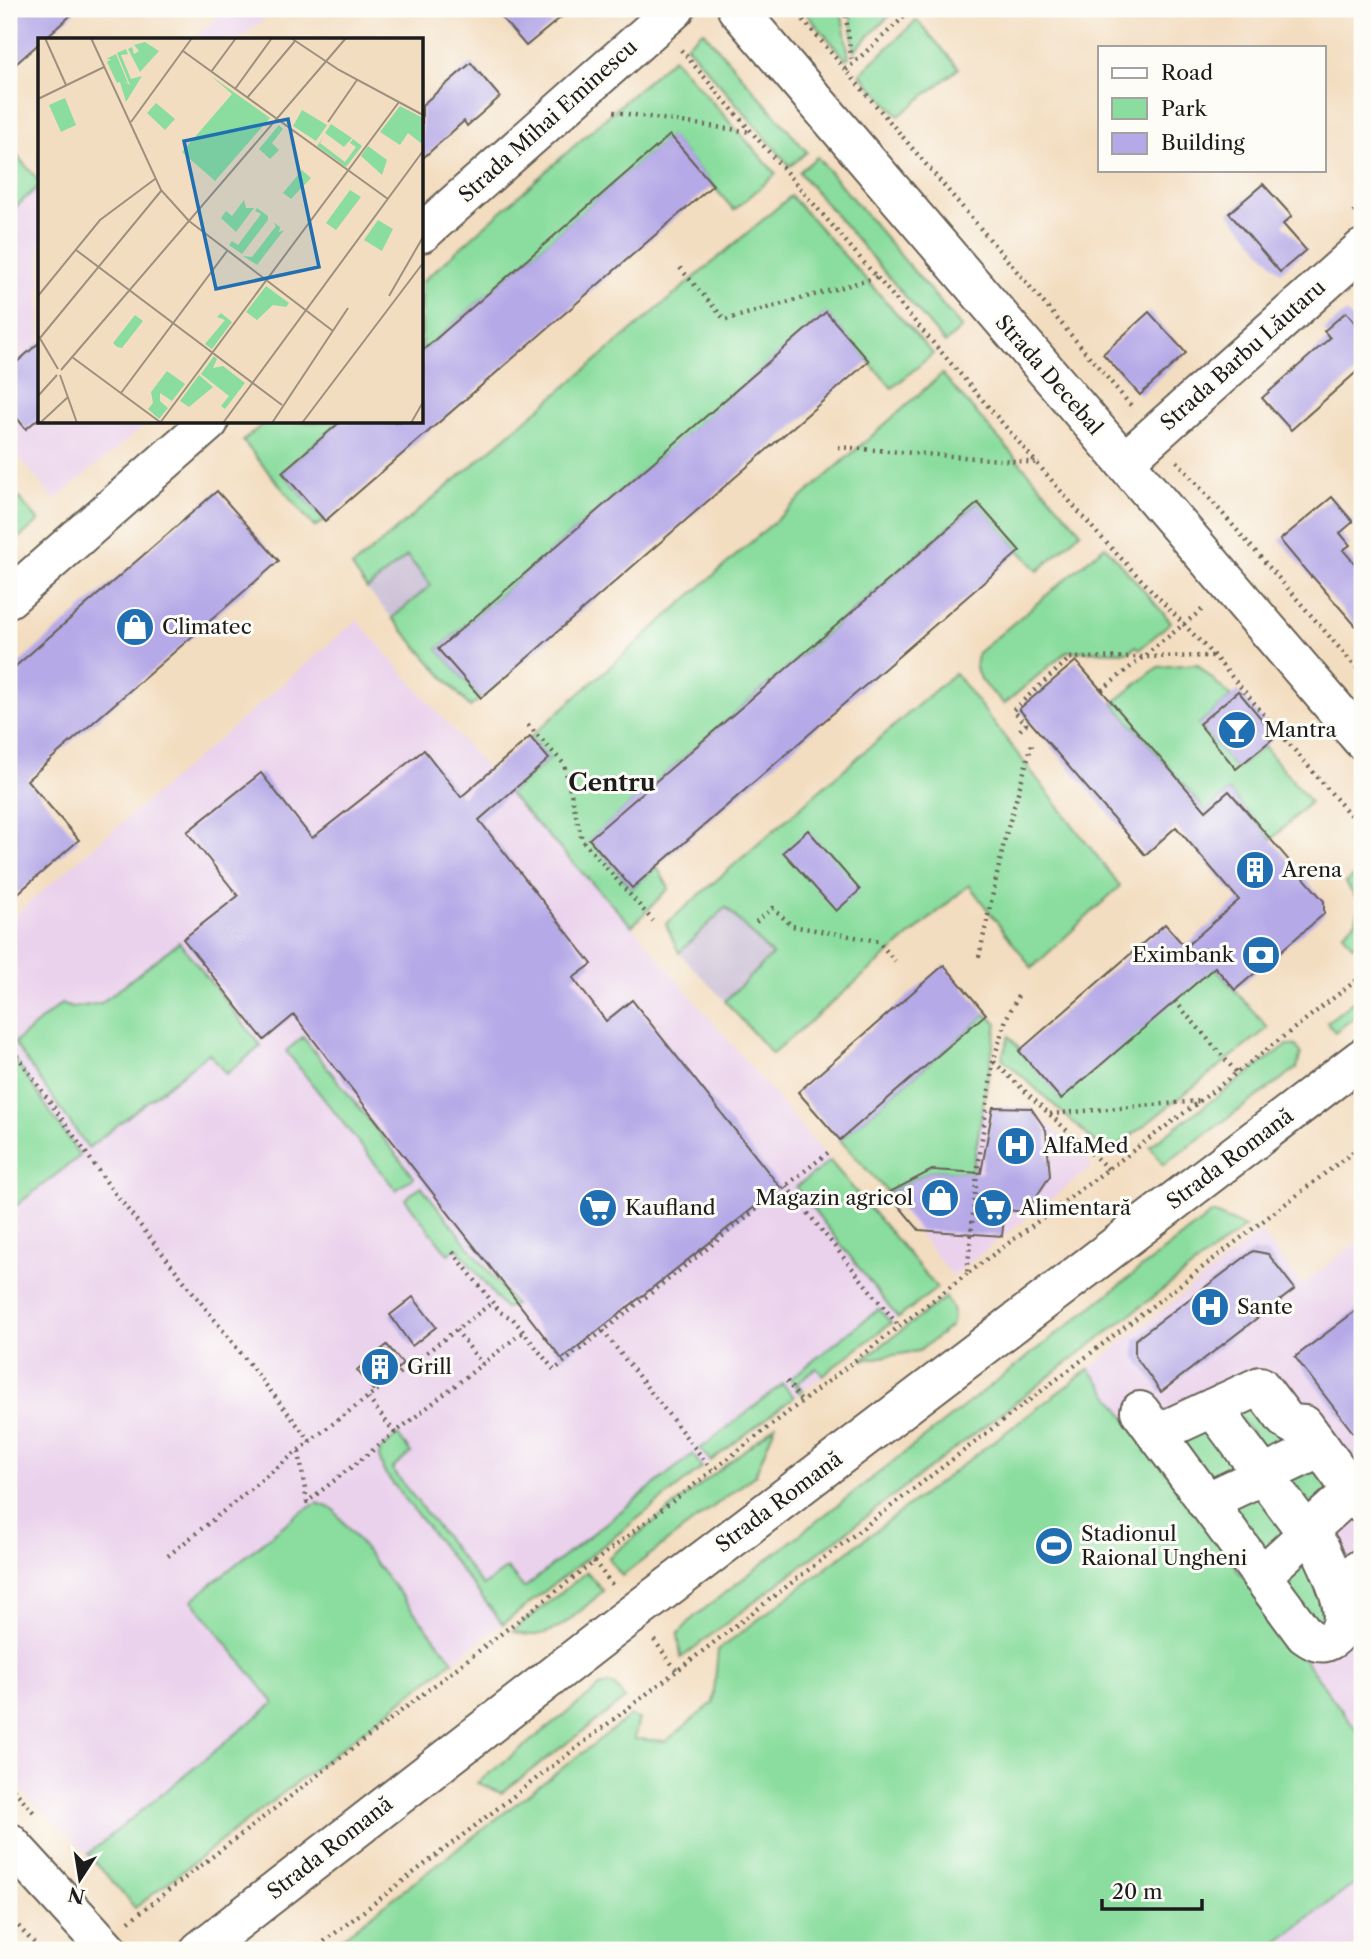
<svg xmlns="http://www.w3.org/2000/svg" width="1371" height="1959" viewBox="0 0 1371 1959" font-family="'Libre Caslon Text',serif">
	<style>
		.built { fill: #ead1ec }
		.industrial { fill: #cabfd6 }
		.green { fill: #8add9e; stroke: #537c5d; stroke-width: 2 }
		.building { fill: #b5a9e7 }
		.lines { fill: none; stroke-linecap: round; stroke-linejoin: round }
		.minor-casing { stroke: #676055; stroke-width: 42 }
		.major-casing { stroke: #676055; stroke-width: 42 }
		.path { stroke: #676055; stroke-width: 4.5; stroke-dasharray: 2 5; stroke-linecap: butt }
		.minor { stroke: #fff; stroke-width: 38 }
		.major { stroke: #fff; stroke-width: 38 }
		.labels { text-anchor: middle; stroke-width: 6; stroke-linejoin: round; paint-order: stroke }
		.street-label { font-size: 21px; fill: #1c1c1c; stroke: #fdfcf7 }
		.poi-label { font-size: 21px; fill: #1c1c1c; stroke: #fdfcf7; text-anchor: start }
		.quarter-label { font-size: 24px; font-weight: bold; fill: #1c1c1c; stroke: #fdfcf7 }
		.inset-road { fill: none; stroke: #9d907e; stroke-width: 2 }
		.view { fill: #1f6fb2; fill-opacity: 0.15; stroke: #1f6fb2; stroke-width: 3.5 }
		.inset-edge { fill: none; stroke: #1c1c1c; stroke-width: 3.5 }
	</style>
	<rect width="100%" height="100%" fill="#fdfcf7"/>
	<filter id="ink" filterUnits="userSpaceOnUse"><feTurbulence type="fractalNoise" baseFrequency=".0143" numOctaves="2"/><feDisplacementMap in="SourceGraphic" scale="14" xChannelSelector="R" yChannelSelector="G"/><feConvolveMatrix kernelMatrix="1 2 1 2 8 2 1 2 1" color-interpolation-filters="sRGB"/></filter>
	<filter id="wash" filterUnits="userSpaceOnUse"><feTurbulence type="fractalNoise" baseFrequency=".00686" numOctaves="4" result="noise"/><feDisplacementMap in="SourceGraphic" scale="28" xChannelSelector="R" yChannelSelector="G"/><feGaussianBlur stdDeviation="1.57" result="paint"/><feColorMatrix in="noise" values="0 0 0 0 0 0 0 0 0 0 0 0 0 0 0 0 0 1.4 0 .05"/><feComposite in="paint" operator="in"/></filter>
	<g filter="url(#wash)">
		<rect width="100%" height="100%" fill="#f3ddc0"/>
		<g class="built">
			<polygon points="226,9 276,9 238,40 192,40"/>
			<polygon points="40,185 40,422 149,422 54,500 9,444 9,213"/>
			<polygon points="357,620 509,794 632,926 937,1288 702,1468 135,1908 88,1854 28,1798 9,1776 9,920"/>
			<polygon points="982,1107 1031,1108 1093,1166 952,1276 888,1193 932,1170 972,1172"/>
			<polygon points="1261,1232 1302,1285 1362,1238 1362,1738 1101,1384 1089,1369"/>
			<polygon points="1362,1878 1362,1950 1267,1950"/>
		</g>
		<g class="industrial">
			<polygon points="407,556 432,585 392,618 367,589"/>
			<polygon points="726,907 772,955 725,1001 679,953"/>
		</g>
		<g class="green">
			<polygon points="802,9 841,9 849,57 846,59"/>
			<polygon points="850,9 896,9 854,51"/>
			<polygon points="917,20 959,68 899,116 860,74"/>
			<polygon points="703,31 807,152 790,166 686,45"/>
			<polygon points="673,58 776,174 734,210 670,136 422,351 422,282"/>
			<polygon points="9,147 40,182 40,185 9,213"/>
			<polygon points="817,157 962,328 945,343 799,172"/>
			<polygon points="791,196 933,354 892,388 826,313 438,649 481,698 470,707 392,618 431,585 407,556 367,589 352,567"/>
			<polygon points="942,374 1081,532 1038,571 977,503 590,839 632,888 657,867 669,888 632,926 509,794 549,759 530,737"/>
			<polygon points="265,422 340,422 282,472 325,521 314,527 243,441"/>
			<polygon points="9,487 39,521 9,546"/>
			<path d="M1105,546L1171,622L1140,649L1136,646L1129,652L1067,651L1004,704C991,690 968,674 978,653Z"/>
			<polygon points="1197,664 1231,697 1199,724 1236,769 1264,746 1310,802 1271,840 1229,791 1206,811 1113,703 1158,667"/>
			<polygon points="955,673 1120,886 1032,968 969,885 772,1054 725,1001 772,955 726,907 679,953 666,924"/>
			<polygon points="1359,873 1362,878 1362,939 1353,946 1343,933 1356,921 1360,903 1345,883"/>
			<polygon points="179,942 261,1046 226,1074 209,1053 88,1148 14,1043 61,1004 72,1008 101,1003"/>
			<polygon points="1212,964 1268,1028 1108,1154 1002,1058 1009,1036 1061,1098"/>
			<polygon points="1362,995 1362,1011 1335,1032 1327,1022"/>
			<polygon points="986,1014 997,1023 972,1173 932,1170 888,1193 840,1140"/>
			<polygon points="303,1037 414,1177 396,1190 286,1051"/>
			<polygon points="1287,1045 1296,1046 1301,1053 1297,1068 1163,1165 1150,1146"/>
			<polygon points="9,1051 80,1156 9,1211"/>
			<polygon points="830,1161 937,1288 898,1318 796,1187"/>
			<polygon points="421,1186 515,1305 504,1308 457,1248 448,1254 405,1199"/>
			<polygon points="1212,1213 1245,1227 681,1658 678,1634 694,1617"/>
			<path d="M946,1297C952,1307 955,1314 951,1326L919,1351L862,1360Z"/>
			<polygon points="879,1309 891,1323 823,1375 816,1368 797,1383 803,1391 800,1393 790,1379"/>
			<polygon points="1089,1369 1101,1384 1362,1738 1362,1878 1267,1950 326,1950 630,1716 639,1719 634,1739 666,1741 713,1703 718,1650"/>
			<polygon points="783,1384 794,1397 711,1461 700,1449"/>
			<polygon points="1256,1393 1301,1440 1269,1454 1229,1406"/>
			<polygon points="1207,1423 1240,1469 1206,1490 1167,1434"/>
			<polygon points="775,1426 755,1475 622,1576 608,1558"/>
			<polygon points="398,1435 411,1453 392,1469 483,1586 507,1568 524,1588 693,1454 702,1468 503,1624 384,1472 379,1457 380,1450"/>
			<polygon points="1315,1471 1341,1486 1307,1506 1289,1480"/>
			<polygon points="1260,1494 1281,1530 1280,1535 1263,1566 1220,1507"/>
			<polygon points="317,1503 333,1509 453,1661 135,1908 88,1854 274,1703 192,1600 295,1516"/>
			<polygon points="1297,1559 1314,1561 1328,1633 1269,1579"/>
			<path d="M587,1572L603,1591C578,1612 549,1647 513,1631Z"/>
			<polygon points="608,1684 615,1686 625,1699 501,1793 477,1783 600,1687"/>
		</g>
		<g id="blocks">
			<g class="building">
				<polygon points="9,9 78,9 9,70"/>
				<polygon points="494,9 571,9 526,46"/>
				<polygon points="471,63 500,97 467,126 464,121 422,159 422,105"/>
				<polygon points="670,135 713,185 325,521 282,472 340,422 422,422 422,351"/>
				<polygon points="1263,184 1292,216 1283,224 1306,250 1280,272 1229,213"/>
				<polygon points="826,312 869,361 481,698 438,649"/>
				<polygon points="1149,312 1186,353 1140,395 1103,354"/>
				<polygon points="1346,312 1362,331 1362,367 1291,430 1262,398 1330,338 1324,331"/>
				<polygon points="40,342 40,417 26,429 9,409 9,369"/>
				<polygon points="217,491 279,561 27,780 79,840 9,901 9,672"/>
				<polygon points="1332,497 1353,522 1340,533 1350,545 1343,550 1362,572 1362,633 1312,576 1311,577 1280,540"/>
				<polygon points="978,503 1020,551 632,888 589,839"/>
				<polygon points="1076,661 1206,811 1229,791 1324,901 1324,914 1235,990 1215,967 1061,1099 1019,1051 1165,924 1185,947 1239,900 1176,827 1145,855 1019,709"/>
				<polygon points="1238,691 1276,736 1236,769 1199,724"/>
				<polygon points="530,737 549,759 479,820 592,964 573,978 606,1021 632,1000 780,1187 562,1359 294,1015 264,1040 183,939 238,896 187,832 261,773 312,838 424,750 461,797"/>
				<polygon points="808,830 860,890 836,911 783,852"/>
				<polygon points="944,965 986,1014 840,1140 798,1092"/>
				<polygon points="993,1107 1031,1108 1046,1130 1050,1176 1026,1212 1005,1210 1002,1236 919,1230 888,1193 932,1170 981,1173"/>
				<polygon points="1253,1251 1268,1254 1295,1289 1161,1392 1135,1356 1135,1340"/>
				<polygon points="413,1297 436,1327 412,1346 390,1315"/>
				<polygon points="1362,1306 1362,1444 1295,1357"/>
				<polygon points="387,1345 403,1364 373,1390 357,1370"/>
			</g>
		</g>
	</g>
	<g filter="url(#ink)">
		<use href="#blocks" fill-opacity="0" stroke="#676055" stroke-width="2"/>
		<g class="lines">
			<defs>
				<g id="minor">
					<polyline points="737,9 1362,740"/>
					<polyline points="422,233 675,9"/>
					<polyline points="1124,462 1362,249"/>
					<polyline points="9,598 209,422"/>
					<polyline points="1213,1408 1298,1521"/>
					<path d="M1140,1411L1305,1635C1312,1640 1321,1646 1330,1640C1359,1623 1330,1570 1320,1548"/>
					<polyline points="1156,1434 1260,1386 1285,1419 1292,1424 1304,1425 1362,1504"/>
					<polyline points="1206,1502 1321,1448"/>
					<polyline points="1319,1521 1352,1491"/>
					<polyline points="1261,1576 1295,1545"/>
					<polyline points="1336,1585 1362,1568"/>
					<polyline points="9,1842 108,1950"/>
				</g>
				<polyline id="major" points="200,1950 609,1632 1362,1058"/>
			</defs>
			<use href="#minor" class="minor-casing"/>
			<use href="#major" class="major-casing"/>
			<g class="path">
				<polyline points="794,9 1133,408"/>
				<polyline points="845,9 852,63"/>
				<polyline points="681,50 1097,533 1214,656 1362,829"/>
				<polyline points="846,70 905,16"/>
				<polyline points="614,112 751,132"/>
				<polyline points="1354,213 1362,206"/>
				<polyline points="680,268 725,320 878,277"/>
				<polyline points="838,447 1038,463"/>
				<polyline points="1177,461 1362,674"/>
				<polyline points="1102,690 1204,608"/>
				<polyline points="528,725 564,764 582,840 653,921"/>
				<polyline points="1020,730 1026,724 1013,710 1070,658 1213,656"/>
				<polyline points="756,922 773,908 792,926 878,941 895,961"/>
				<polyline points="979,957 1005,838 1032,744"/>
				<polyline points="1018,996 1006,1019 993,1062 977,1174 967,1274 1200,1101 1362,976"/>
				<polyline points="1175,1001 1237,1073"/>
				<polyline points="9,1044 110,1187 310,1441"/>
				<polyline points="994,1062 1108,1169"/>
				<polyline points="1050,1114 1199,1101"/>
				<polyline points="786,1186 898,1325"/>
				<polyline points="453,1252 500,1312 513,1319 554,1370 830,1151"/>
				<polyline points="456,1330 482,1364"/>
				<polyline points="603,1331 712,1470"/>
				<polyline points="787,1381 801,1401"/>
				<polyline points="368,1398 395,1433"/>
				<polyline points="299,1452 307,1502 523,1332"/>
				<polyline points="168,1556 310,1441 493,1302"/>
				<polyline points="594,1561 613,1586"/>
				<polyline points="654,1640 677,1671"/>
				<polyline points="9,1784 36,1815"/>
				<polyline points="9,1916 40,1950"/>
				<polyline points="129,1921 967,1274"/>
				<polyline points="313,1950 1362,1145"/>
			</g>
			<use href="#minor" class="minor"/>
			<use href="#major" class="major"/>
		</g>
	</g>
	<defs>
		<symbol id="shop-disc" viewBox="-11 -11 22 22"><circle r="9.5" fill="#1f6fb2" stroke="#fdfcf7"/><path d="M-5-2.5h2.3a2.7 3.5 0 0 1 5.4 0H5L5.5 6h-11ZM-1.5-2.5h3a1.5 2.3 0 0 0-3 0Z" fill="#fff"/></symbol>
		<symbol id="bar-disc" viewBox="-11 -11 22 22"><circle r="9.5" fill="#1f6fb2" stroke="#fdfcf7"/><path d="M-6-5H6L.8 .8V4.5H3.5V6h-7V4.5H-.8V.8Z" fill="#fff"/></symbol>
		<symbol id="building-disc" viewBox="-11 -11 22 22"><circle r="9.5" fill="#1f6fb2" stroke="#fdfcf7"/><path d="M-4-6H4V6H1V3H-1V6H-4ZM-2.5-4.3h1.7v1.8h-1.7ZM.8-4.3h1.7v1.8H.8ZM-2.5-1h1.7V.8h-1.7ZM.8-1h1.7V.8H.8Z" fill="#fff"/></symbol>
		<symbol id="bank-disc" viewBox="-11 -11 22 22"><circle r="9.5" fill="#1f6fb2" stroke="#fdfcf7"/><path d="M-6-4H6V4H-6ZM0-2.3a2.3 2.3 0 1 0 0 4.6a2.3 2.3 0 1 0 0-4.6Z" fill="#fff"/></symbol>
		<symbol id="hospital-disc" viewBox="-11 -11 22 22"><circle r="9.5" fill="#1f6fb2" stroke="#fdfcf7"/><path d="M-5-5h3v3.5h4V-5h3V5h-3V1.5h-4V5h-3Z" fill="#fff"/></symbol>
		<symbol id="supermarket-disc" viewBox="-11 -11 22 22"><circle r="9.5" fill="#1f6fb2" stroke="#fdfcf7"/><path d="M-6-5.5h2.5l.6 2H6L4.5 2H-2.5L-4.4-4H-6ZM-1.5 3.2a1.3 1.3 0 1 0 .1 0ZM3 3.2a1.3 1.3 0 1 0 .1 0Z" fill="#fff"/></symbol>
		<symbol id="stadium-disc" viewBox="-11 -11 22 22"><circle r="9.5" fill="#1f6fb2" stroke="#fdfcf7"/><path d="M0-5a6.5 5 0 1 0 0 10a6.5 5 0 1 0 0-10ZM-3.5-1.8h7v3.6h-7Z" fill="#fff"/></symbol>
	</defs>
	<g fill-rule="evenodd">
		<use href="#shop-disc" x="113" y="605" width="44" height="44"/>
		<use href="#bar-disc" x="1215" y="708" width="44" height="44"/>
		<use href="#building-disc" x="1233" y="848" width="44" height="44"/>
		<use href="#bank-disc" x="1239" y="933" width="44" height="44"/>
		<use href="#hospital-disc" x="994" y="1124" width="44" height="44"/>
		<use href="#shop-disc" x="918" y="1176" width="44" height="44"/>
		<use href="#supermarket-disc" x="576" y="1186" width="44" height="44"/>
		<use href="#supermarket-disc" x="971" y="1186" width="44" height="44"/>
		<use href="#hospital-disc" x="1188" y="1285" width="44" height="44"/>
		<use href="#building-disc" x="358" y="1345" width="44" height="44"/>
		<use href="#stadium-disc" x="1032" y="1524" width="44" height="44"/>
	</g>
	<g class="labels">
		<g class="street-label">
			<text transform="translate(548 121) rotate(-42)" y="7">Strada Mihai Eminescu</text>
			<text transform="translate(1243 355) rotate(-42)" y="7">Strada Barbu Lăutaru</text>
			<text transform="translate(1049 375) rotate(49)" y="7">Strada Decebal</text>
			<text transform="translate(1230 1159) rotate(-37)" y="7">Strada Romană</text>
			<text transform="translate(779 1502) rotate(-37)" y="7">Strada Romană</text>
			<text transform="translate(330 1848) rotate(-38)" y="7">Strada Romană</text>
		</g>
		<g class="poi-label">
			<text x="162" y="634">Climatec</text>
			<text x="1264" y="737">Mantra</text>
			<text x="1282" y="877">Arena</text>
			<text x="1234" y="962" text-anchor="end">Eximbank</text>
			<text x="1043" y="1153">AlfaMed</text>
			<text x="913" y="1205" text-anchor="end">Magazin agricol</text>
			<text x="625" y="1215">Kaufland</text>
			<text x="1020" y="1215">Alimentară</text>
			<text x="1237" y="1314">Sante</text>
			<text x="407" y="1374">Grill</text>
			<text x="1081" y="1541">Stadionul<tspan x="1081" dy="24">Raional Ungheni</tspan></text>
		</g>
		<g class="quarter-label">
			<text x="612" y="791">Centru</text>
		</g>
	</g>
	<g transform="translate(38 38)">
		<rect width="385" height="385" fill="#f3ddc0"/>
		<path d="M107,4L121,13L102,34L90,11L94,9L96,16L101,13L96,7ZM88,11L90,16L83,17L93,41L104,38L88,64L82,44L79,45L69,24L73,21H68L78,16L90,45L85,43L92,47L79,15ZM173,38L232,80L177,143L144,114L194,56ZM27,60L38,87L23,94L11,67ZM118,65L137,81L127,92L109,75ZM362,68L385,80L384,106L370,95L362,107L342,94ZM264,72L289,87L278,103L255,88ZM293,86L314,100L306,109L287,95ZM241,87L245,91L234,105L241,112L232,121L221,111ZM286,98L282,105L307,124L318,109L312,105L315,101L324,108L308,129L279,108ZM330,108L349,122L344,137L323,118ZM264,132L273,140L253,161L245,155ZM312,152L323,159L298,192L288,185ZM206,162L208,170H216L198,194L183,180L188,173L194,178ZM219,170L230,178V182L204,216L191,207L194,203L200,207L223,176L217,173ZM340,182L355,191L344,213L326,202ZM235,184L242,189L241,194L246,192L219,227L205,218L214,219L238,188ZM228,248L251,265L248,269L235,267L219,282L208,274ZM183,275L194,284L174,311L167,306L187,282L179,279ZM97,277L105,283L84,310L79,309L75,305ZM176,318L179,321L175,330L185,328L207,345L187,371L183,368L191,358L163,336ZM129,333L147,346L134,363L122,355V363L130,370L121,381L110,371L115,365L113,354ZM161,337L175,349L151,369L142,363Z" fill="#8add9e"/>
		<path class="inset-road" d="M7,0L28,47M53,0L123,152L151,183M253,0L301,32L385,77M145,13L350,161M173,34L198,0M197,51L234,0M209,60L257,3M0,61L66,29M93,84L154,0M290,84L319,42M151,183L295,293M38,212L244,367M0,258L62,182L117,141M351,258L385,199M0,297L20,331M2,300L123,153M34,319L122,384M23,332L308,0M22,337L39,385M83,355L189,213M0,358L19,337M2,385L30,359M122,385L361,64M185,385L385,113M234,385L310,270M264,385L385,225M373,385L385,364"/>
		<path class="view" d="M250,81L281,229L178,251L146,103Z"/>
		<rect width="385" height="385" class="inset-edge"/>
	</g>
	<rect width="1371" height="1959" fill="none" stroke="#fdfcf7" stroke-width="35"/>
	<rect x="1098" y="46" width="228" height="126" fill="#fdfcf7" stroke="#a3a29f" stroke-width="2"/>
	<rect x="1112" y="68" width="35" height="10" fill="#ffffff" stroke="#a3a29f" stroke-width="2"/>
	<text x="1161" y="80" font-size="21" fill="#1c1c1c">Road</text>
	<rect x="1112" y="98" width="35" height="21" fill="#8add9e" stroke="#a3a29f" stroke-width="2"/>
	<text x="1161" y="116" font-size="21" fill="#1c1c1c">Park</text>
	<rect x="1112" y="133" width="35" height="21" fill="#b5a9e7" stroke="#a3a29f" stroke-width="2"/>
	<text x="1161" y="150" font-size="21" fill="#1c1c1c">Building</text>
	<g transform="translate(80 1879) rotate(192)" stroke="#fdfcf7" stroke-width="5" paint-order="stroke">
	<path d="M0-5L12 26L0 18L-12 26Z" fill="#1c1c1c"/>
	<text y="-10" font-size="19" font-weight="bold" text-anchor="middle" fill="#1c1c1c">N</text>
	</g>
	<path d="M1102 1899v10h100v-10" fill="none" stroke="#1c1c1c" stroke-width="3.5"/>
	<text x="1112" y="1899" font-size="21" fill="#1c1c1c" stroke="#fdfcf7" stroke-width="5" paint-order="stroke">20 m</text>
</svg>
